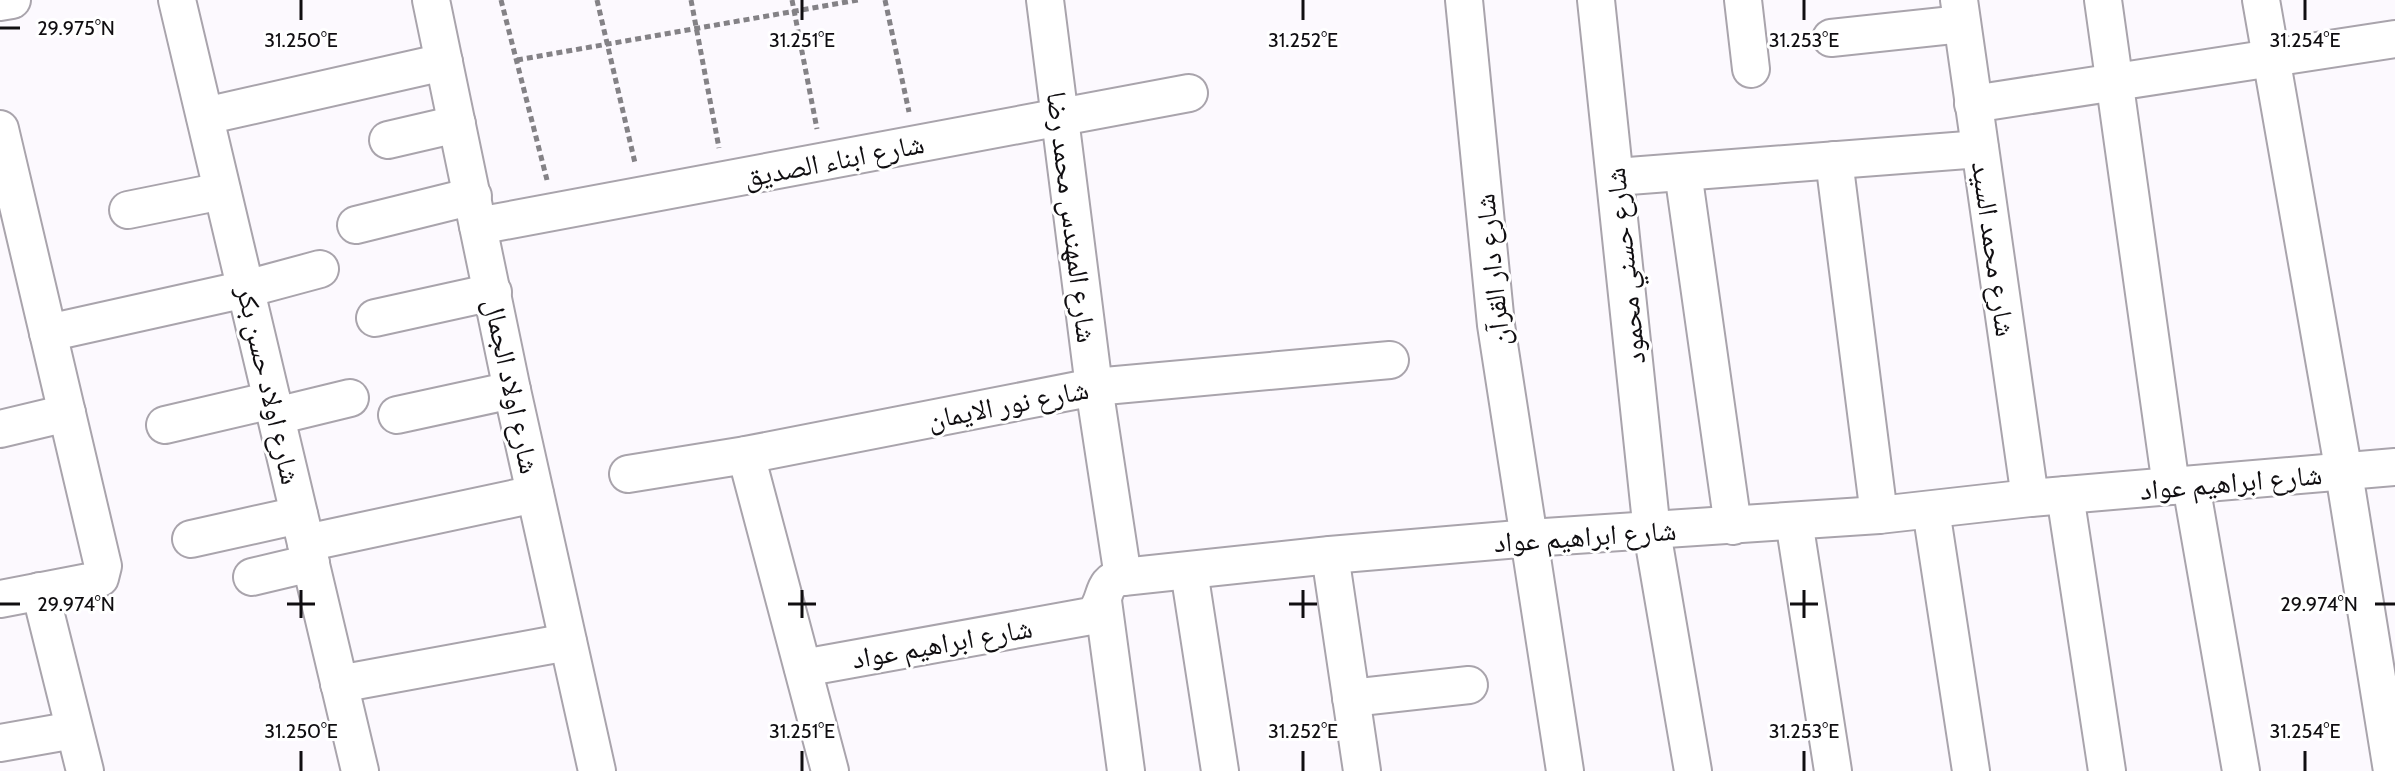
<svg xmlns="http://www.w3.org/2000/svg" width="2395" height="771" viewBox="0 0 2395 771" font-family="Cabin,'Noto Naskh Arabic',sans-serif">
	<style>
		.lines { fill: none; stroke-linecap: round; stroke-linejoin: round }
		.minor-casing { stroke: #a9a4ac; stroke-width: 40 }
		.path { stroke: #848286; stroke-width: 5; stroke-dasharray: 6 4; stroke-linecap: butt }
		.minor { stroke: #fff; stroke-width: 36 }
		.ticks { fill: none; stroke: #100e11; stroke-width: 3 }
		.labels { text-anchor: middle; stroke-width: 6; stroke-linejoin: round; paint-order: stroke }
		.street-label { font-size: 28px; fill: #100e11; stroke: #fff }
		.ticks-label { font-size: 20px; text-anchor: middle; fill: #100e11; stroke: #fff; stroke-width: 6; stroke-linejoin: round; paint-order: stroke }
	</style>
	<rect width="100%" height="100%" fill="#fcf9fe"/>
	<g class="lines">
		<defs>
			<g id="minor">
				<polyline points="177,0 360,771"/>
				<polyline points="431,0 512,390 597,771"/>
				<polyline points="1045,0 1094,387 1123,577"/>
				<polyline points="1464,0 1496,325 1565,771"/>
				<polyline points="1596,0 1652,532 1693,771"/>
				<polyline points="1743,0 1751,69"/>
				<polyline points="1959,0 2030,498"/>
				<polyline points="2103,0 2171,486"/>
				<polyline points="2261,0 2344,473 2392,771"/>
				<polyline points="0,2 12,0"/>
				<polyline points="1831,38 1962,24"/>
				<polyline points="1973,104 2395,39"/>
				<polyline points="205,116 444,62"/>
				<polyline points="0,129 103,566 100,578 94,581 0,599"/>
				<polyline points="388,140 457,124"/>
				<polyline points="1834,160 1879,515"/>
				<polyline points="1683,172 1733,526"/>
				<polyline points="1616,177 1980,149"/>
				<polyline points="128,210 222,191"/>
				<polyline points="356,225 473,196"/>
				<polyline points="478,226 1189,93"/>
				<polyline points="375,318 493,292"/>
				<polyline points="48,333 246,289 320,269"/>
				<polyline points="397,415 512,390"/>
				<polyline points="276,416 350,398"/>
				<polyline points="165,425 272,400"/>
				<polyline points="0,429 67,413"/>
				<polyline points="746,455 830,771"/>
				<polyline points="628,474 746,455 1094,387 1390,360"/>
				<polyline points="2191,485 2241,771"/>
				<polyline points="2065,495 2107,771"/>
				<polyline points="1931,510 1971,771"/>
				<polyline points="1794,521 1833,771"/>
				<polyline points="191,539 299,515"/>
				<polyline points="306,543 535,494"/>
				<polyline points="1330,555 1362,771"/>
				<polyline points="1189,571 1220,771"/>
				<polyline points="252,577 311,563"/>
				<polyline points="40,591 85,771"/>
				<polyline points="1103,601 1126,771"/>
				<path d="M803,668L1091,616C1109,604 1098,581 1123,577L1330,555L1530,538L1879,515L2030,498L2395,467"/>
				<polyline points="339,684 568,642"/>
				<polyline points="1351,698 1469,685"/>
				<polyline points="0,743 74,730"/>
			</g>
		</defs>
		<use href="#minor" class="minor-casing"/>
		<g class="path">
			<polyline points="501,0 547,180"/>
			<polyline points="597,0 635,163"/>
			<polyline points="691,0 719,148"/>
			<polyline points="792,0 817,129"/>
			<polyline points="885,0 909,112"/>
			<polyline points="517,60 858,0"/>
		</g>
		<use href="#minor" class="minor"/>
	</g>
	<path class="ticks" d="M301,0V20M802,0V20M1303,0V20M1804,0V20M2305,0V20M0,28H20M301,590V618M802,590V618M1303,590V618M1804,590V618M0,604H20M287,604H315M788,604H816M1289,604H1317M1790,604H1818M2375,604H2395M301,751V771M802,751V771M1303,751V771M1804,751V771M2305,751V771"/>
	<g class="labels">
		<g class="street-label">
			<text transform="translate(834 160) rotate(-11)" y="10">شارع ابناء الصديق</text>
			<text transform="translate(1072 217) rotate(83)" y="10">شارع المهندس محمد رضا</text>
			<text transform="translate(1994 249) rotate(82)" y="10">شارع محمد السيد</text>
			<text transform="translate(1625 266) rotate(-96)" y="10">شارع حسني محمود</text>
			<text transform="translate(1492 270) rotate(-96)" y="10">شارع دار القرآن</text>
			<text transform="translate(269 385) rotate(77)" y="10">شارع اولاد حسن بكر</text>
			<text transform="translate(512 386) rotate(78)" y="10">شارع اولاد الجمال</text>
			<text transform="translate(1008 404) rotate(-11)" y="10">شارع نور الايمان</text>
			<text transform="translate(2231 482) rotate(-5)" y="10">شارع ابراهيم عواد</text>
			<text transform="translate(1585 536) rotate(-4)" y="10">شارع ابراهيم عواد</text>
			<text transform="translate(942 643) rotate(-10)" y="10">شارع ابراهيم عواد</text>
		</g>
	</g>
	<g class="ticks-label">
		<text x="76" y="35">29.975°N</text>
		<text x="301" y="47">31.250°E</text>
		<text x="802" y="47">31.251°E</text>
		<text x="1303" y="47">31.252°E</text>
		<text x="1804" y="47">31.253°E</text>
		<text x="2305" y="47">31.254°E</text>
		<text x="76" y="611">29.974°N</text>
		<text x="2319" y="611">29.974°N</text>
		<text x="301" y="738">31.250°E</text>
		<text x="802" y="738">31.251°E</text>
		<text x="1303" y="738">31.252°E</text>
		<text x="1804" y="738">31.253°E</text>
		<text x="2305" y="738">31.254°E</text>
	</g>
</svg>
